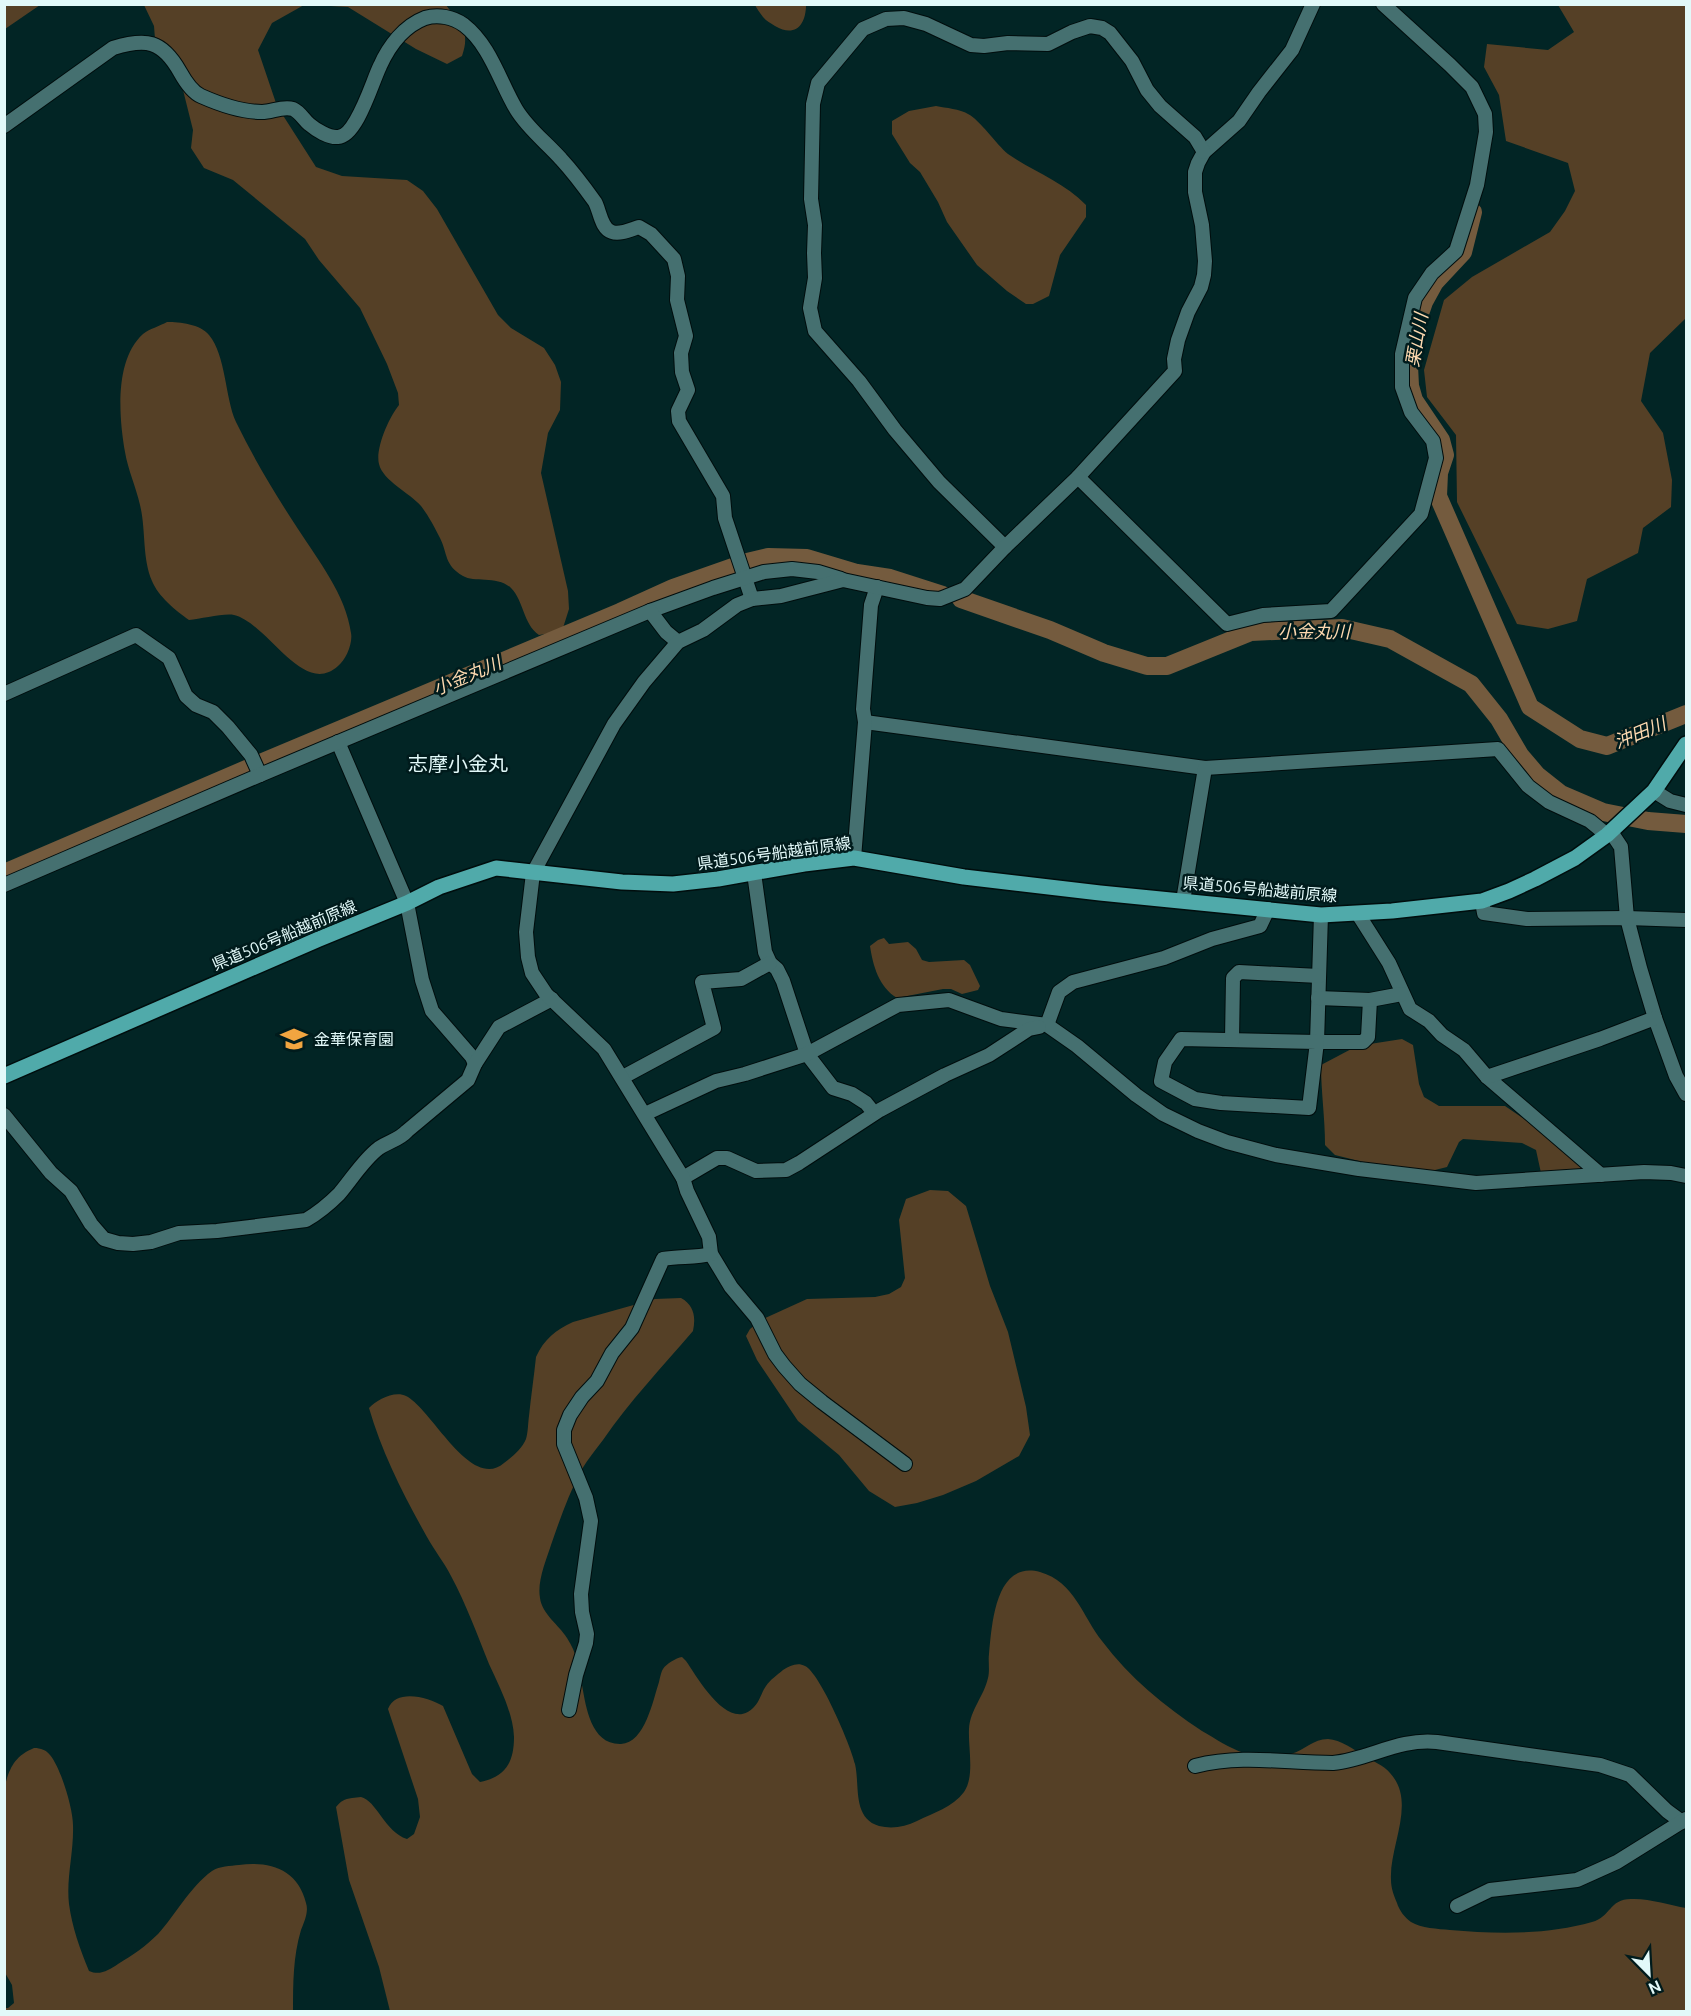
<svg xmlns="http://www.w3.org/2000/svg" width="1691" height="2016" viewBox="0 0 1691 2016" font-family="Ubuntu,'Noto Sans JP',sans-serif">
	<style>
		.green { fill: #554026 }
		.lines { fill: none; stroke-linecap: round; stroke-linejoin: round }
		.river { stroke: #745b3e; stroke-width: 18 }
		.minor-casing { stroke: #000d0d; stroke-width: 16 }
		.major-casing { stroke: #000d0d; stroke-width: 18 }
		.minor { stroke: #457070; stroke-width: 14 }
		.major { stroke: #50aaaa; stroke-width: 15 }
		.labels { text-anchor: middle; stroke-width: 5; stroke-linejoin: round; paint-order: stroke }
		.street-label { font-size: 16px; fill: #e2f9f9; stroke: #001b1c }
		.poi-label { font-size: 16px; fill: #e2f9f9; stroke: #001b1c; text-anchor: start }
		.water-label { font-size: 18px; font-style: italic; fill: #fdd9b0; stroke: #001b1c }
		.quarter-label { font-size: 20px; fill: #e2f9f9; stroke: #001b1c }
	</style>
	<rect width="100%" height="100%" fill="#022525"/>
	<g class="green">
		<polygon points="5,4 40,4 40,5 5,29"/>
		<path d="M144,5H304L272,23L258,50L277,106L316,167L342,176L407,180L423,191L437,209L498,315L511,328L544,348L555,365L561,382L560,410L548,433L541,473L568,591L569,609L562,631L539,635C523,624 524,601 511,588C497,575 474,583 463,576C444,565 448,554 440,538C435,528 428,515 421,506C410,493 383,481 379,464C375,449 389,417 399,405L398,393L387,364L360,308L319,260L305,239L233,180L204,168L191,148L193,130L183,90L174,70L163,61L155,39L154,26Z"/>
		<path d="M313,5H446C460,24 471,31 462,56L447,64L416,49L348,7Z"/>
		<path d="M755,5H806C806,25 795,38 775,26C771,23 766,21 763,17C760,13 757,9 755,5Z"/>
		<polygon points="1558,5 1686,5 1686,318 1650,353 1641,401 1663,433 1672,480 1671,507 1643,528 1638,553 1587,579 1577,621 1548,629 1517,624 1457,502 1456,435 1427,397 1424,370 1444,300 1472,277 1550,232 1565,211 1575,191 1568,163 1506,141 1499,95 1484,67 1487,44 1548,50 1574,32"/>
		<path d="M936,106C946,108 960,109 968,114C980,120 996,144 1008,154C1034,172 1064,182 1086,205V217L1060,255L1049,296L1033,304H1026L1007,291L977,265L947,222L938,202L920,172L910,163L892,134V121L909,111Z"/>
		<path d="M167,322C180,322 200,324 209,335C226,355 225,398 236,422C254,459 275,494 298,529C318,560 346,595 351,633C353,643 346,660 338,666C303,698 268,623 234,615C224,613 201,619 189,620C176,611 158,596 152,581C142,558 146,529 140,505C136,487 128,470 125,452C119,418 114,360 143,334C149,329 160,326 167,322Z"/>
		<path d="M884,938L889,944L908,942L916,949L922,960L929,962L964,960L970,965L980,986L978,990L962,994L951,989H943L897,998C879,987 873,966 870,946L878,940Z"/>
		<path d="M1402,1039L1413,1045L1419,1084L1424,1097L1439,1106H1505L1527,1121L1589,1170L1541,1173L1536,1150L1522,1143L1463,1139L1459,1142L1447,1167L1431,1171H1399L1335,1155L1325,1145C1325,1118 1321,1092 1321,1065L1357,1046Z"/>
		<polygon points="930,1190 948,1191 966,1206 990,1286 1008,1332 1026,1407 1030,1435 1019,1456 976,1481 943,1495 917,1503 895,1507 869,1491 839,1455 798,1421 757,1360 746,1336 750,1329 761,1320 807,1299 875,1297 889,1294 901,1287 905,1278 899,1220 906,1199"/>
		<path d="M681,1298C694,1305 696,1317 693,1331C662,1367 630,1401 603,1440C596,1449 588,1459 582,1469C569,1493 560,1519 551,1545C546,1561 537,1581 540,1598C542,1614 559,1625 567,1638C577,1653 579,1668 582,1685C586,1707 591,1745 621,1744C645,1743 653,1700 659,1682C660,1678 661,1672 663,1669C666,1664 676,1658 682,1657L686,1661C698,1678 729,1734 754,1707C760,1701 761,1693 766,1686C770,1680 777,1675 783,1670C790,1666 797,1662 805,1666C820,1673 851,1746 855,1764C860,1785 852,1818 879,1826C892,1829 905,1827 917,1821C933,1813 953,1807 964,1792C975,1776 968,1748 969,1729C970,1710 984,1696 988,1678C990,1670 988,1661 989,1654C992,1625 995,1560 1040,1572C1075,1582 1082,1616 1102,1641C1130,1678 1164,1706 1202,1731C1216,1739 1229,1748 1244,1753C1254,1757 1282,1757 1291,1754C1305,1750 1313,1739 1328,1739C1341,1740 1353,1749 1364,1756C1372,1761 1384,1765 1390,1773C1417,1802 1389,1846 1391,1880C1391,1888 1394,1896 1397,1903C1399,1910 1405,1918 1411,1922C1421,1928 1438,1929 1450,1930C1496,1934 1547,1935 1592,1922C1611,1917 1609,1899 1631,1899C1648,1898 1670,1905 1686,1908V2011H390L379,1967L349,1880L336,1807C341,1801 344,1799 352,1798C355,1798 358,1797 361,1797C376,1800 385,1832 407,1839L414,1834L420,1817L418,1799L388,1709C396,1688 428,1697 443,1706L472,1774L480,1782C505,1777 514,1763 514,1737C513,1712 499,1686 489,1664C477,1634 466,1604 451,1576C444,1562 434,1550 427,1537C404,1496 382,1453 369,1408C376,1400 395,1390 406,1396C431,1408 471,1492 504,1463C512,1457 522,1449 526,1439C528,1433 528,1423 529,1416C531,1396 534,1376 536,1357C544,1339 556,1330 573,1322L655,1299Z"/>
		<path d="M34,1748C41,1748 46,1750 50,1755C61,1768 73,1809 73,1825C74,1852 66,1878 69,1904C72,1927 80,1949 89,1971C100,1976 109,1970 118,1964C133,1955 146,1946 158,1934C176,1914 190,1887 212,1871C220,1866 230,1866 239,1865C269,1861 298,1869 306,1903C309,1912 304,1922 301,1930C293,1957 293,1983 293,2011H5V2008H8L14,2003L12,1985L4,1971L5,1785C10,1767 15,1756 34,1748Z"/>
	</g>
	<g class="lines">
		<g class="river">
			<polyline points="1473,212 1463,252 1435,282 1424,302 1416,325 1409,366 1410,386 1414,400 1441,440 1445,455 1439,473 1438,496 1530,707 1580,739 1607,746 1686,714"/>
			<polyline points="961,599 1050,630 1104,653 1147,666 1167,666 1251,632 1342,628 1390,639 1471,684 1499,719 1520,755 1537,775 1561,794 1603,812 1648,821 1686,824"/>
			<polyline points="4,873 265,761 620,612 673,588 747,562 768,557 807,558 857,573 890,578 943,595"/>
		</g>
		<defs>
			<g id="minor">
				<path d="M4,126L113,48C146,38 162,40 180,72C185,81 192,92 201,96C219,104 242,112 262,112C272,112 282,106 293,109C300,112 304,120 309,124C316,130 329,138 338,137C357,136 372,82 380,66C389,46 404,26 425,18C438,14 453,17 464,25C490,45 500,82 516,109C528,129 546,142 561,159C573,172 585,188 595,202C600,211 601,229 612,232C620,235 632,229 639,227L651,234L674,259L678,276L677,300L686,336L681,353L682,372L688,390L678,411L679,421L723,496L725,518L752,599"/>
				<polyline points="1078,477 1175,371 1174,359 1178,340 1188,312 1201,287 1204,275 1205,261 1202,225 1195,192 1195,172 1198,163 1204,152 1239,121 1259,92 1292,50 1313,4"/>
				<polyline points="1005,547 939,482 895,430 859,381 815,331 810,308 815,278 814,253 815,225 811,199 813,104 818,83 863,29 886,19 904,18 926,24 971,45 984,46 1008,43 1048,44 1072,32 1090,26 1102,28 1110,33 1132,61 1147,90 1160,106 1195,137 1204,152"/>
				<polyline points="650,611 713,588 764,572 792,569 818,572 841,579"/>
				<polyline points="4,694 136,635 169,658 186,696 196,705 213,712 228,727 251,755 260,775"/>
				<polyline points="865,722 1205,768 1498,749 1528,786 1549,802 1590,821 1607,835"/>
				<polyline points="338,742 407,903 422,980 432,1011 472,1057 475,1064"/>
				<polyline points="1654,791 1670,801 1686,805"/>
				<polyline points="1611,832 1621,847 1627,918 1640,968 1655,1018 1676,1076 1686,1094"/>
				<polyline points="854,858 865,722 863,709 871,605 877,587"/>
				<polyline points="754,873 765,952 770,963 777,969 783,981 807,1054 833,1088 852,1094 866,1103 874,1113"/>
				<polyline points="4,885 260,775 650,611 666,632 678,642"/>
				<polyline points="1183,901 1205,768"/>
				<polyline points="1482,901 1484,913 1527,919 1627,918 1686,920"/>
				<polyline points="1358,914 1389,963 1410,1009 1429,1021 1442,1035 1464,1050 1487,1077 1601,1175"/>
				<polyline points="1321,915 1317,1042 1363,1042 1368,1037 1370,1000"/>
				<polyline points="1318,998 1370,1000 1402,994"/>
				<polyline points="1047,1025 1059,992 1073,982 1164,958 1212,939 1260,926 1268,909"/>
				<polygon points="1181,1039 1317,1042 1309,1108 1221,1103 1195,1099 1161,1081 1165,1062"/>
				<polyline points="1232,1040 1233,978 1239,972 1319,976"/>
				<polyline points="623,1077 714,1028 702,982 741,979 770,963"/>
				<polyline points="1487,1077 1600,1039 1655,1018"/>
				<polyline points="645,1114 716,1081 745,1074 807,1054 898,1005 949,1000 1001,1019 1047,1025 1077,1046 1136,1095 1163,1114 1198,1131 1227,1142 1276,1155 1359,1169 1476,1183 1644,1172 1671,1173 1686,1176"/>
				<path d="M4,1115L51,1173L71,1191L91,1224L104,1239L118,1243L133,1244L151,1242L179,1233L217,1231L306,1220C318,1213 329,1204 339,1194C352,1179 363,1160 379,1148C389,1141 399,1140 407,1131L468,1080L475,1064L499,1027L552,999"/>
				<polyline points="683,1178 717,1158 727,1158 756,1171 786,1170 799,1163 880,1110 945,1075 989,1055 1029,1029 1039,1027"/>
				<polyline points="905,1464 822,1402 800,1384 784,1366 775,1354 757,1318 731,1287 711,1254 709,1237 687,1191 683,1178 604,1049 546,994 532,973 528,957 526,932 533,873 614,724 644,682 678,642 703,630 737,605 752,599 781,596 843,580 927,598 940,599 965,589 1005,547 1078,477 1227,624 1263,615 1331,611 1421,514 1436,458 1433,441 1411,412 1402,387 1402,354 1415,298 1432,273 1456,251 1477,185 1486,132 1485,114 1472,87 1450,65 1383,4"/>
				<path d="M569,1710L576,1675L586,1643L587,1634L582,1612L581,1594L591,1521L586,1498L564,1444V1430L570,1415L582,1397L597,1381L612,1353L632,1328L663,1259C679,1256 695,1258 711,1254"/>
				<path d="M1195,1766C1243,1754 1285,1763 1333,1763C1370,1759 1399,1738 1437,1742L1600,1765L1630,1775L1667,1811L1682,1822"/>
				<polyline points="1457,1906 1490,1890 1577,1880 1617,1862 1686,1819"/>
			</g>
			<polyline id="major" points="4,1076 319,939 407,903 439,887 496,868 622,882 673,884 718,879 804,864 854,858 964,877 1100,893 1321,915 1392,911 1482,901 1509,891 1535,879 1575,858 1607,835 1654,791 1686,744"/>
		</defs>
		<use href="#minor" class="minor-casing"/>
		<use href="#major" class="major-casing"/>
		<use href="#minor" class="minor"/>
		<use href="#major" class="major"/>
	</g>
	<defs>
		<symbol id="school-bare" viewBox="-9 -9 18 18"><path d="M0-5L7-2L0 1L-7-2ZM-4 1L0 2.5L4 1V4Q0 6-4 4Z" fill="#f1a540" stroke="#001b1c" stroke-width="2.5" paint-order="stroke"/></symbol>
	</defs>
	<g fill-rule="evenodd">
		<use href="#school-bare" x="275" y="1020" width="38" height="38"/>
	</g>
	<g class="labels">
		<g class="street-label">
			<text transform="translate(774 853) rotate(-8)" y="6">県道506号船越前原線</text>
			<text transform="translate(1260 889) rotate(5)" y="6">県道506号船越前原線</text>
			<text transform="translate(284 935) rotate(-23)" y="6">県道506号船越前原線</text>
		</g>
		<g class="poi-label">
			<text x="314" y="1045">金華保育園</text>
		</g>
		<g class="water-label">
			<text transform="translate(1417 340) rotate(-80)" y="6">栗山川</text>
			<text x="1314" y="638">小金丸川</text>
			<text transform="translate(467 676) rotate(-23)" y="6">小金丸川</text>
			<text transform="translate(1640 733) rotate(-22)" y="6">沖田川</text>
		</g>
		<g class="quarter-label">
			<text x="458" y="771">志摩小金丸</text>
		</g>
	</g>
	<rect width="1691" height="2016" fill="none" stroke="#e2f9f9" stroke-width="12"/>
	<g transform="translate(1649 1974) rotate(156)" stroke="#001b1c" stroke-width="4.5" paint-order="stroke">
	<path d="M0-4.5L10 22L0 15L-10 22Z" fill="#e2f9f9"/>
	<text y="-9" font-size="16" font-weight="bold" text-anchor="middle" fill="#e2f9f9">N</text>
	</g>
</svg>
